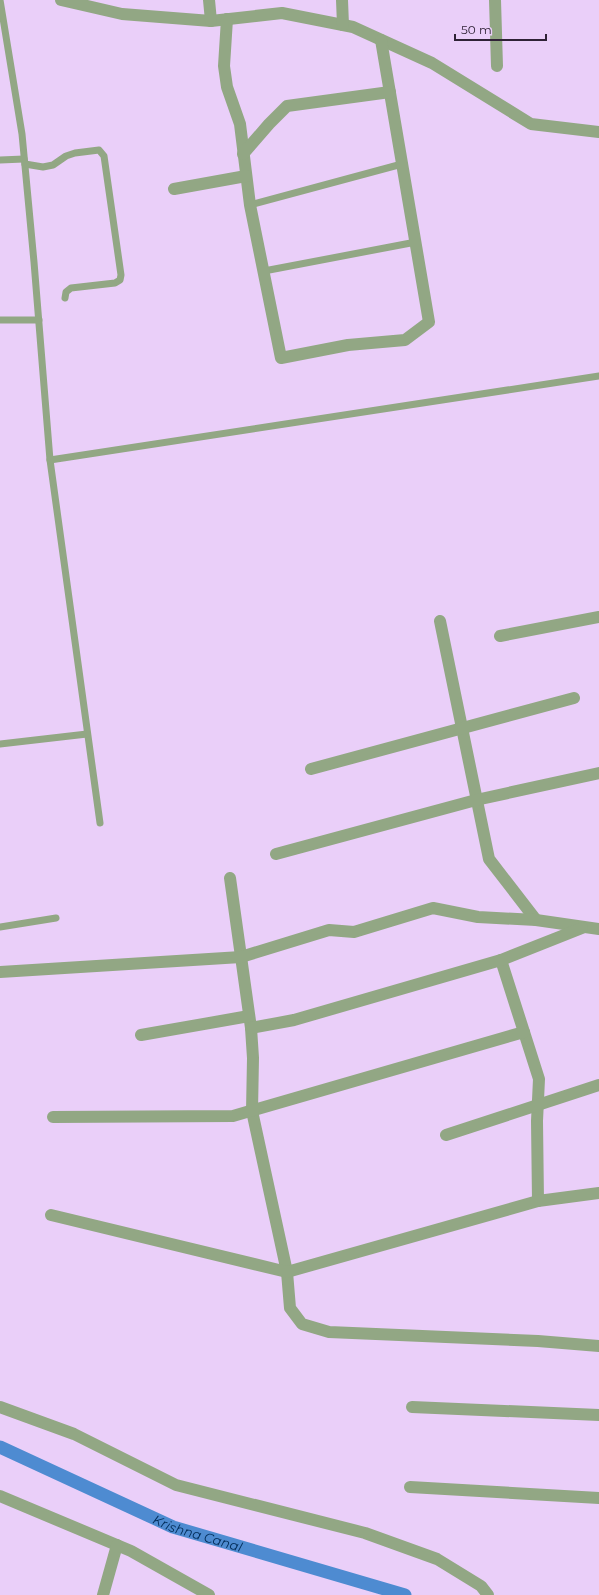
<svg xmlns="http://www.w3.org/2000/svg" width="599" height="1595" viewBox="0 0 599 1595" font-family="Montserrat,sans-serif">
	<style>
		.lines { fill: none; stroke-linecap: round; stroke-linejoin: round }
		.canal { stroke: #4e8bd1; stroke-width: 13 }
		.lane { stroke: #92a784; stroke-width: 7 }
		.street { stroke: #92a784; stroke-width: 12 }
		.labels { text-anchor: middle; stroke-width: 4; stroke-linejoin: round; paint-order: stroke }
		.water-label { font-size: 13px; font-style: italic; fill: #002b57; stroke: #eacff9 }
	</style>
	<rect width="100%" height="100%" fill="#eacff9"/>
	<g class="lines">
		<path class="canal" id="s1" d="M0,1447L173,1527L405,1595"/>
		<g class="lane">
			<polyline points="0,0 22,134 34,262 50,460 100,823"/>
			<polyline points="0,160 24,159"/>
			<polyline points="25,164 43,167 53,165 66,156 75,153 99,150 104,156 121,275 120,280 115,283 71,288 66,292 65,298"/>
			<polyline points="250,205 402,164"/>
			<polyline points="264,271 416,242"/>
			<polyline points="0,320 39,320"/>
			<polyline points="50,460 599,376"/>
			<polyline points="0,744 87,734"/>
			<polyline points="0,927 56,918"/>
		</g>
		<g class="street">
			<polyline points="61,0 122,14 211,21 282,13 353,27 432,63 531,124 599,132"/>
			<polyline points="209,0 211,21"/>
			<polyline points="342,0 343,25"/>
			<polyline points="495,0 497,66"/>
			<polyline points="227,19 224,66 227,87 240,124 250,205 281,358 348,345 405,340 429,322 381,40"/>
			<polyline points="243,154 269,124 287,106 390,92"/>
			<polyline points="174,189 246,176"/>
			<polyline points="440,621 489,859 536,920"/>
			<polyline points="500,636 599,617"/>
			<polyline points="311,769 574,698"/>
			<polyline points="276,854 476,800 599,773"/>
			<polyline points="230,878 251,1028 253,1058 252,1111 287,1272 290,1308 302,1324 329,1332 538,1341 599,1346"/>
			<polyline points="501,960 539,1079 537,1121 538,1201"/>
			<polyline points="0,972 241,957 329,930 354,932 433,908 478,917 536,920 599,929"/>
			<polyline points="251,1028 294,1020 501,960 582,928"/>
			<polyline points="141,1035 249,1016"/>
			<polyline points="53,1117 233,1116 524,1032"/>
			<polyline points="446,1135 599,1085"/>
			<polyline points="51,1215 287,1272 538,1201 599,1193"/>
			<polyline points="0,1407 74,1434 176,1485 365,1533 437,1559 481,1586 488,1595"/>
			<polyline points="412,1407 599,1415"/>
			<polyline points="410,1487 599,1498"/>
			<polyline points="0,1496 131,1551 209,1595"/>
			<polyline points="103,1595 117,1545"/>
		</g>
	</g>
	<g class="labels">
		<g class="water-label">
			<text dy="5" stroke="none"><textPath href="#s1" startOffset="216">Krishna Canal</textPath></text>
		</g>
	</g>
	<path d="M455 34v6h91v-6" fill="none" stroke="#2f2236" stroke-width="2"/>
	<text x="461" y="34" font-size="12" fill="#2f2236" stroke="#eacff9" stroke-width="3" paint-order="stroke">50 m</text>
</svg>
